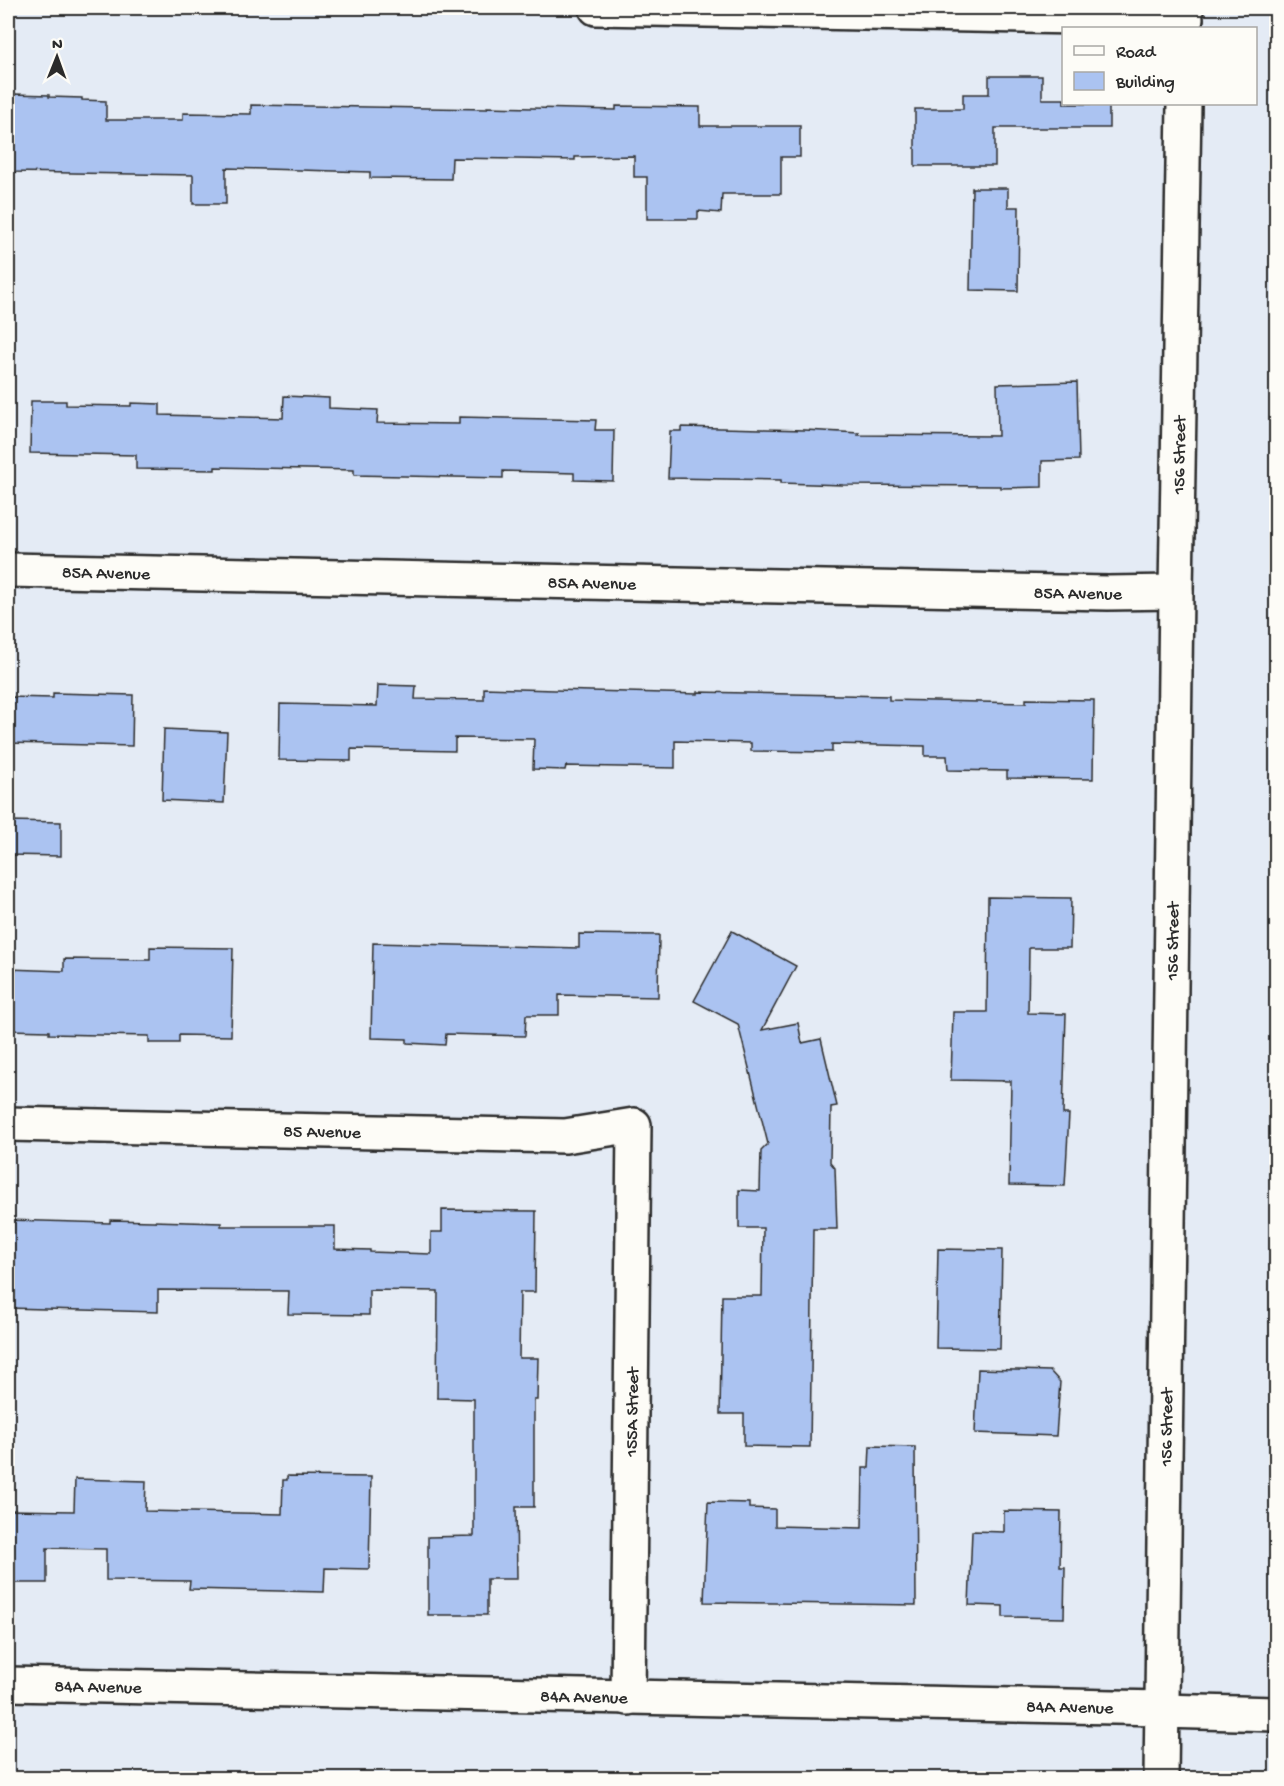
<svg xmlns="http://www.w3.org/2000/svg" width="1284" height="1786" viewBox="0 0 1284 1786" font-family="'Gochi Hand',sans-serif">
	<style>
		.building { fill: #abc3f1; stroke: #2b2b2b; stroke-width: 1.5 }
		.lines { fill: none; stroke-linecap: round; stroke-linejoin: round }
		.minor-casing { stroke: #2b2b2b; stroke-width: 38 }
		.tertiary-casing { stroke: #2b2b2b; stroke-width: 38 }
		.minor { stroke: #fdfcf7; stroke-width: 33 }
		.tertiary { stroke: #fdfcf7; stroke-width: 33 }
		.labels { text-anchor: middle; stroke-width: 6; stroke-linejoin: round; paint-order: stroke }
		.street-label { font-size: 18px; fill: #2b2b2b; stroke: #fdfcf7 }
	</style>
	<rect width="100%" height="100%" fill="#e4ebf5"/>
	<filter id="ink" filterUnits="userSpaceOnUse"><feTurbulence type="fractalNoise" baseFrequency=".0167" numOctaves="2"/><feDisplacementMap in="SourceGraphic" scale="12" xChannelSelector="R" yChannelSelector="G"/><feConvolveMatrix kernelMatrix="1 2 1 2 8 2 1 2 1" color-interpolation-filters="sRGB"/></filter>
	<g filter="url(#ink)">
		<g class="building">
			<polygon points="989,76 1042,76 1042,99 1064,99 1064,104 1109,104 1109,128 995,128 995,166 915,166 915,109 963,109 963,94 989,94"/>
			<polygon points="13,94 49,95 49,97 82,98 82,100 106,101 106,120 183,120 183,113 251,114 251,105 487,109 487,107 616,110 616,106 700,107 700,126 800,126 800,157 781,157 781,194 722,194 721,213 698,211 698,219 647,219 647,177 634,177 634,156 575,157 575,160 452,158 451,179 370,178 370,172 226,168 226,204 193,204 193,175 12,172"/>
			<polygon points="972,188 1008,188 1008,207 1019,207 1018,291 970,290"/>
			<polygon points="1077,382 1079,460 1042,461 1042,487 1000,488 1000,486 843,485 781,483 781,480 668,478 670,431 681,431 681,427 805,430 859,433 858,435 998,436 997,384"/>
			<polygon points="284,396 329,398 329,408 378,410 377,423 459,424 459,417 596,420 595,430 614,430 613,481 574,480 574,473 503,471 503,478 354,475 354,470 215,467 215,470 136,469 136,455 30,453 31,401 66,401 66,405 131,406 131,403 160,404 160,415 283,418"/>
			<polygon points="378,685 416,686 415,699 484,700 484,688 698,694 698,692 889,696 889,700 1026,703 1026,699 1094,700 1093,779 1007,778 1007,771 948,770 947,756 925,756 925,746 832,744 832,752 751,751 751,743 675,741 675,768 566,766 565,770 533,769 534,739 455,738 455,751 351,749 351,761 279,760 280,704 377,706"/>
			<polygon points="53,693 133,695 132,746 8,743 8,697 53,698"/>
			<polygon points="164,729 227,732 224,803 162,800"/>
			<polygon points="8,821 61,822 61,856 8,855"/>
			<polygon points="988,897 1071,898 1070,948 1029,948 1028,1013 1066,1014 1063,1114 1069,1114 1065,1186 1009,1185 1011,1081 951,1080 953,1012 987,1012"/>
			<polygon points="732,931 796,966 762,1030 798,1023 802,1043 821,1039 837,1106 831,1107 830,1162 835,1168 837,1229 813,1229 810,1447 744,1446 744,1414 720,1414 722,1296 762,1296 763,1228 739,1228 739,1190 760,1191 761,1151 768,1144 738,1024 694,1001"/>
			<polygon points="579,934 659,935 658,997 559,995 559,1015 526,1015 525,1036 446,1034 445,1045 407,1043 407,1039 371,1038 373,943 579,948"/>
			<polygon points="150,947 233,948 231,1036 179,1035 179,1043 149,1043 149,1036 49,1034 49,1031 8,1030 8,969 64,971 64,959 150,960"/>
			<polygon points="442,1210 536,1211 535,1292 520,1292 519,1358 538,1358 537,1400 534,1400 534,1507 516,1507 517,1579 487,1579 487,1615 428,1615 428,1537 474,1536 474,1399 437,1398 438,1291 369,1290 369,1315 288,1314 289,1291 158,1290 158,1312 8,1308 8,1220 110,1223 110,1220 153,1221 221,1223 221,1226 335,1226 335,1249 370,1250 370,1252 431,1254 431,1232 442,1232"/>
			<polygon points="938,1249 1002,1250 1000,1349 936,1348"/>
			<polygon points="978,1369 1050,1371 1060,1382 1056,1436 975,1433"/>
			<polygon points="870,1446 915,1447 916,1605 704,1602 708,1502 749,1503 749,1508 775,1509 775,1526 862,1528 863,1468 869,1468"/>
			<polygon points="287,1476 371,1477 369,1569 325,1568 324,1592 189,1589 190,1581 106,1580 106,1549 47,1548 47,1583 8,1583 8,1510 74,1511 75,1479 146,1481 145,1511 282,1514 283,1480 287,1480"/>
			<polygon points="1004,1511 1061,1512 1060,1567 1065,1567 1064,1618 1003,1617 1003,1606 969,1605 972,1531 1004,1532"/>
		</g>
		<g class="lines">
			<defs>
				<g id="minor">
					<polyline points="596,8 1186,19"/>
					<path id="s1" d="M8,570L1108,593L1176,592"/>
					<path id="s2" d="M8,1124L565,1136L634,1125L628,1698"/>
					<path id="s3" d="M8,1684L1161,1708"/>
					<polyline points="1161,1711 1276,1714"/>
				</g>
				<g id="tertiary">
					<polyline points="1185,28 1186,8"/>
					<path id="s4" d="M1161,1778L1176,592L1184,104"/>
				</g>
			</defs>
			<use href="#minor" class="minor-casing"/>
			<use href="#tertiary" class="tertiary-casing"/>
			<use href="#minor" class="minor"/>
			<use href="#tertiary" class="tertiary"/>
		</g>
	</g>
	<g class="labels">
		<g class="street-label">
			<text dy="6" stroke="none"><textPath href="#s4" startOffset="1323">156 Street</textPath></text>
			<text dy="6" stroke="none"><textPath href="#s1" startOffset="98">85A Avenue</textPath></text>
			<text dy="6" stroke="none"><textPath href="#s1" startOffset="584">85A Avenue</textPath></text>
			<text dy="6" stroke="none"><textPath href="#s1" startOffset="1070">85A Avenue</textPath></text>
			<text dy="6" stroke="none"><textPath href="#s4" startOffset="837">156 Street</textPath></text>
			<text dy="6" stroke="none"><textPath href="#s2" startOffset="314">85 Avenue</textPath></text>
			<text transform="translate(631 1412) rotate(-89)" y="6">155A Street</text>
			<text dy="6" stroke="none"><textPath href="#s4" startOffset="351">156 Street</textPath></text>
			<text dy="6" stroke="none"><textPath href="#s3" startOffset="90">84A Avenue</textPath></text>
			<text dy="6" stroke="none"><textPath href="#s3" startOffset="576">84A Avenue</textPath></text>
			<text dy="6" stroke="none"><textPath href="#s3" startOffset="1062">84A Avenue</textPath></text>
		</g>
	</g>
	<rect width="1284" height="1786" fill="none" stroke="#fdfcf7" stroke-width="30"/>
	<rect x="15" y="15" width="1254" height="1756" fill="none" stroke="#2b2b2b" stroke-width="2" filter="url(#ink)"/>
	<rect x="1062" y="27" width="195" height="78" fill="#fdfcf7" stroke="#a9a8a5" stroke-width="1.5"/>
	<rect x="1074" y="46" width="30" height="9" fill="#fdfcf7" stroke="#a9a8a5" stroke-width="1.5"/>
	<text x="1116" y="57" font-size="18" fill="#2b2b2b">Road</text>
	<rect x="1074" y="72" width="30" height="18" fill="#abc3f1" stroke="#a9a8a5" stroke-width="1.5"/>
	<text x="1116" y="87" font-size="18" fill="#2b2b2b">Building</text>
	<g transform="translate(57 57) rotate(1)" stroke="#fdfcf7" stroke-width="4.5" paint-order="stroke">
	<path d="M0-4.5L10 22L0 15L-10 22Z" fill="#2b2b2b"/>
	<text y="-9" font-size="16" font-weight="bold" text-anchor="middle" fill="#2b2b2b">N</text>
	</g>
</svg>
